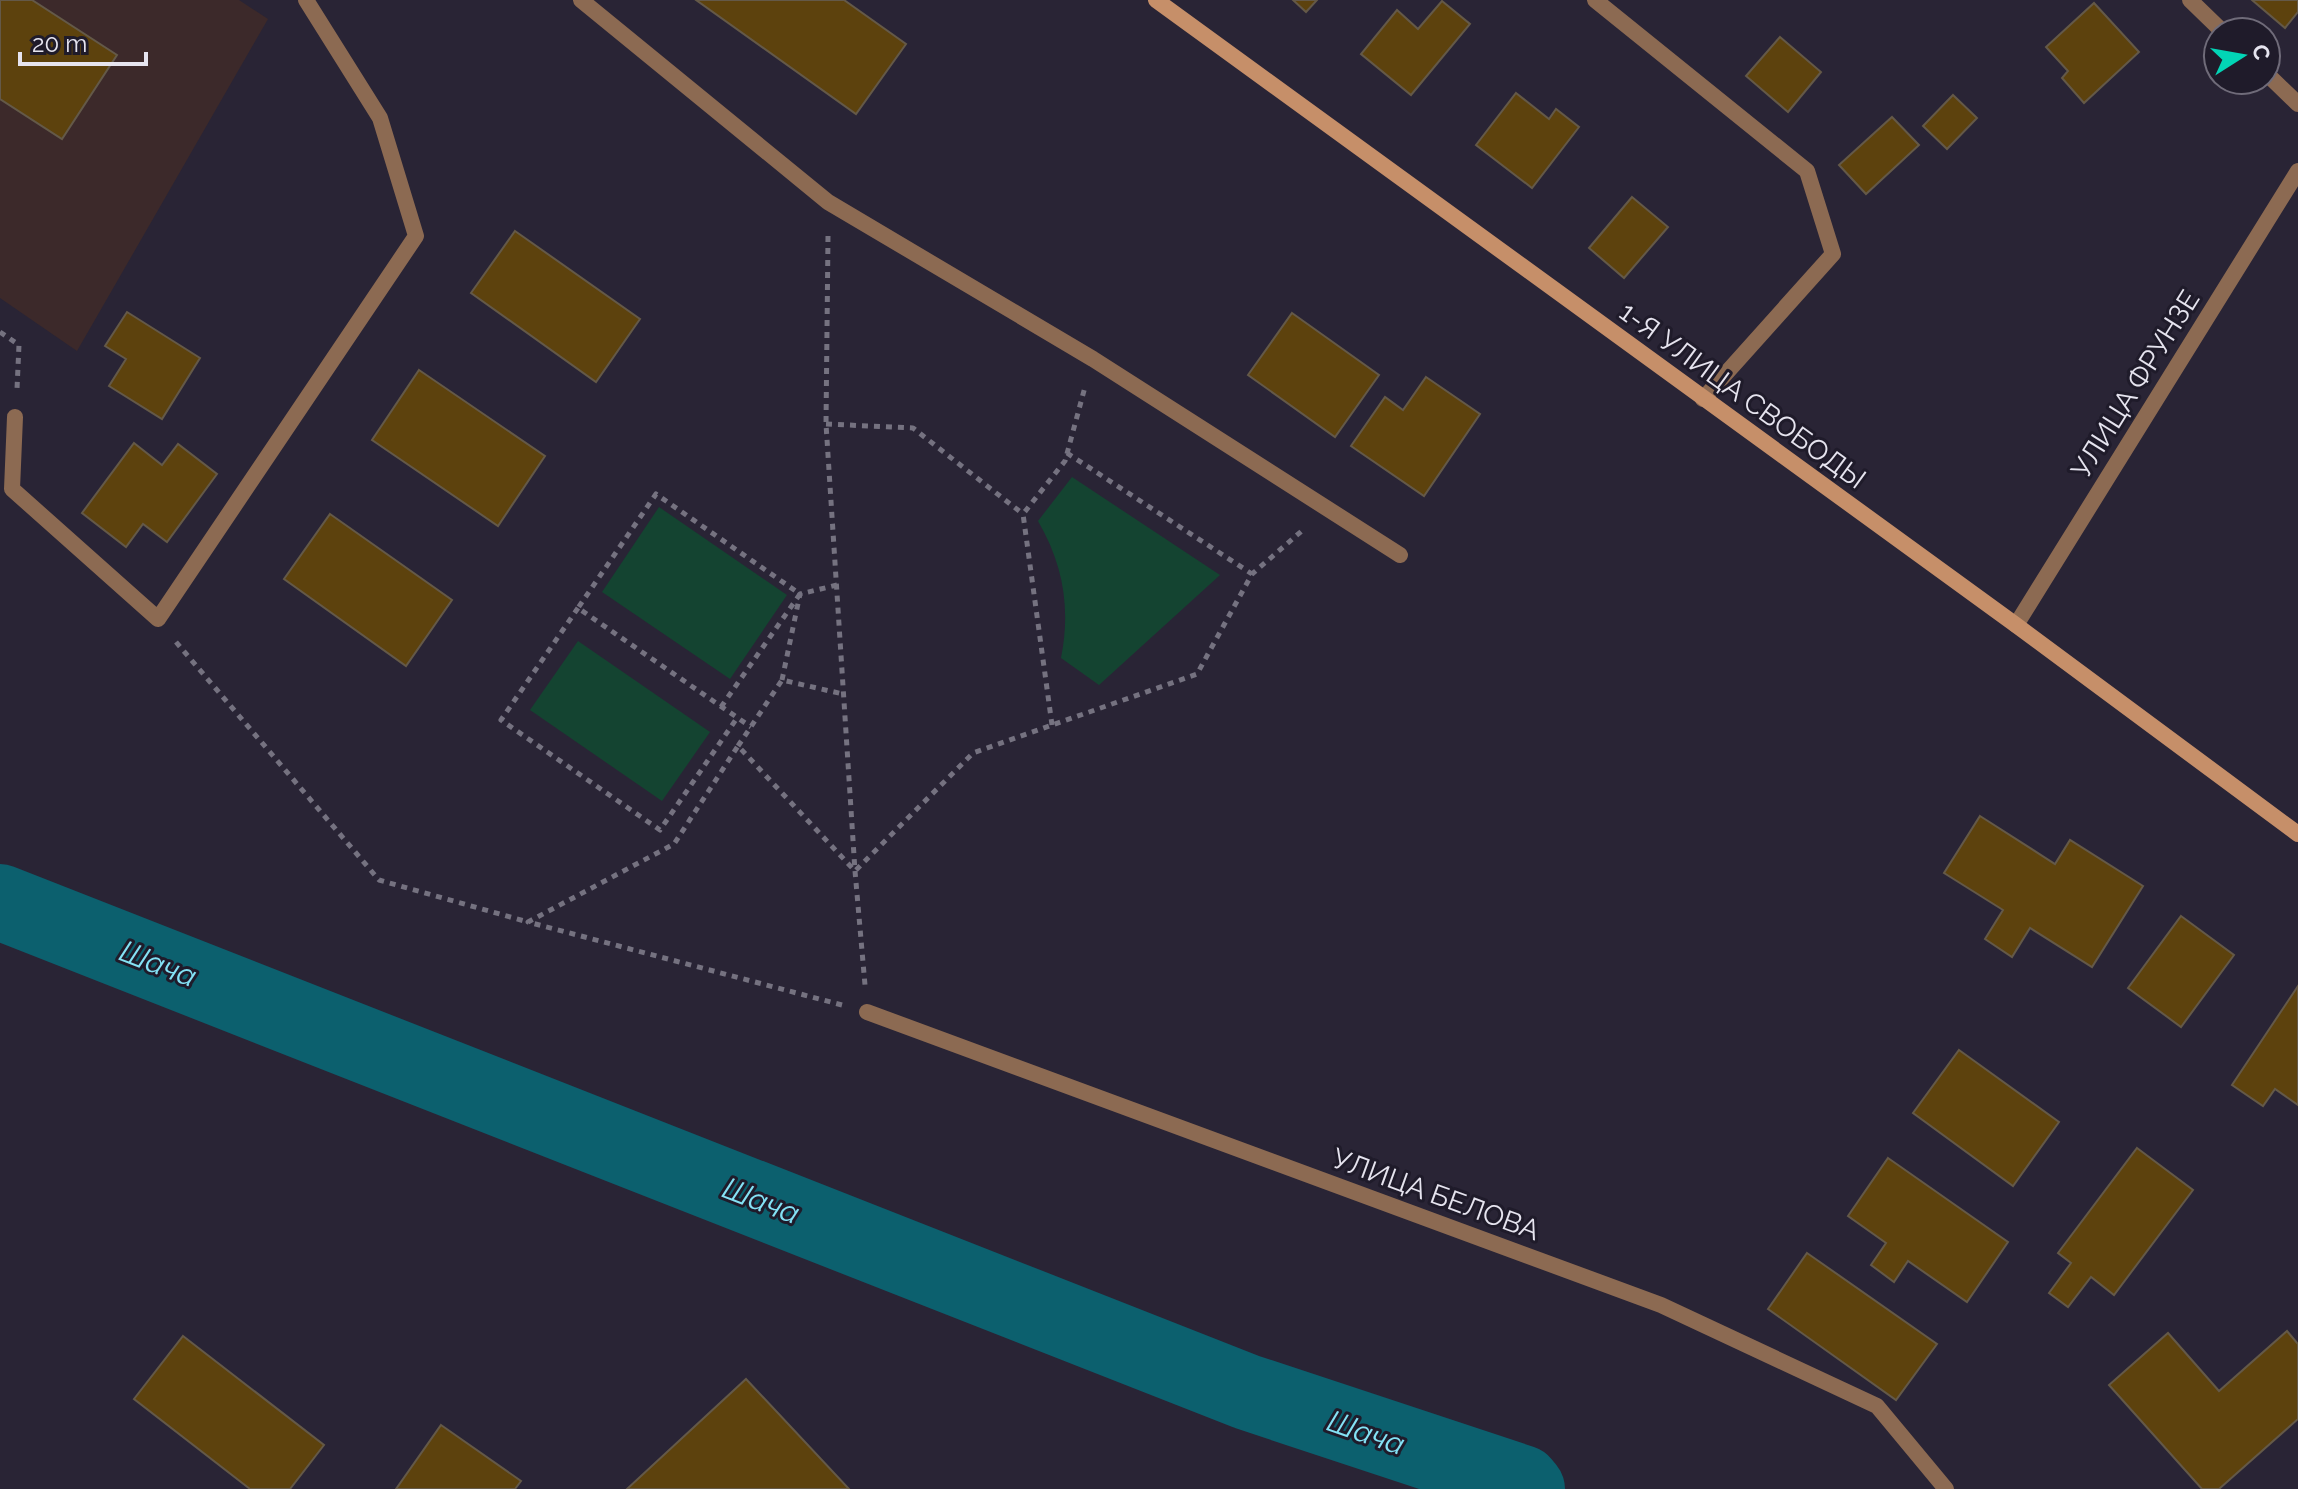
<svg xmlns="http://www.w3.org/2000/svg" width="2298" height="1489" viewBox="0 0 2298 1489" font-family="Raleway,sans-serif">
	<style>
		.education { fill: #3c292a }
		.green { fill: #144431 }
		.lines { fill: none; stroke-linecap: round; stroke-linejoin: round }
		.river { stroke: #0c606e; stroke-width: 76 }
		.building { fill: #5d420d; stroke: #645948; stroke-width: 2 }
		.path { stroke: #757280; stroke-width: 5; stroke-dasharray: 6 6; stroke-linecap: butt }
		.lane { stroke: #8c6a52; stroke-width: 16 }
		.street { stroke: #8c6a52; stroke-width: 16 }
		.secondary { stroke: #c68f69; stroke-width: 16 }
		.labels { text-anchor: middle; stroke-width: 6; stroke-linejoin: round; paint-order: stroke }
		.street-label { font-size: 28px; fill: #e6e4ef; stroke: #1f1b2a }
		.water-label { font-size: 30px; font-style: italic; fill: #84e2f5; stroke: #1f1b2a }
	</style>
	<rect width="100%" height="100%" fill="#292435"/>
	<polygon class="education" points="0,0 239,0 268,19 77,351 0,298"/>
	<g class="green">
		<path d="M1072,477L1220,575L1099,685L1061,658C1071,608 1063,564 1038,521Z"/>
		<polygon points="659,507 787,595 730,679 602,592"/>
		<polygon points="578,641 710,732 662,801 530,710"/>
	</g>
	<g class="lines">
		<polyline class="river" points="0,902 1247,1392 1522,1483 1527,1489"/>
	</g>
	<g class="building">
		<polygon points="0,0 32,0 117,55 62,139 0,99"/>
		<polygon points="696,0 844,0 906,44 856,114"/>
		<polygon points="1293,0 1317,0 1306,12"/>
		<polygon points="2252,0 2298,0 2298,12 2285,28"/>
		<polygon points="1442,1 1470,24 1411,95 1361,54 1397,10 1418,29"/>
		<polygon points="2094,3 2139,52 2084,103 2062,78 2068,71 2046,47"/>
		<polygon points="1780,37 1821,72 1788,112 1746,76"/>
		<polygon points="1516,93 1549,119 1556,109 1579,127 1532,188 1476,145"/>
		<polygon points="1953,95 1977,118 1947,149 1923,126"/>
		<polygon points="1892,117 1919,145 1866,194 1839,165"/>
		<polygon points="1632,197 1668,227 1624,278 1589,248"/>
		<polygon points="515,231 640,319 596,382 471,293"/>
		<polygon points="127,312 200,358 162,419 109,386 126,359 105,346"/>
		<polygon points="1292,313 1379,375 1335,437 1248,375"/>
		<polygon points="419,370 545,456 498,526 372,440"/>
		<polygon points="1426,377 1480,414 1424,496 1351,446 1385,397 1403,410"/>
		<polygon points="134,443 162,465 178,444 217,474 167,542 143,524 126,547 82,513"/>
		<polygon points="330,514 452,600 406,666 284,579"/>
		<polygon points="1980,816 2055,864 2070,840 2143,886 2092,967 2030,928 2012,957 1985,939 2003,910 1944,873"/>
		<polygon points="2181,916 2234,955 2181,1027 2128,988"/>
		<polygon points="2298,986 2298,1105 2275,1089 2263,1106 2232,1085"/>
		<polygon points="1959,1050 2059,1122 2013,1186 1913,1113"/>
		<polygon points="2137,1148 2193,1190 2114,1295 2091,1277 2068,1307 2049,1293 2071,1263 2058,1253"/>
		<polygon points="1888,1158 2008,1242 1967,1302 1908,1261 1894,1282 1871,1265 1886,1243 1848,1216"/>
		<polygon points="1807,1253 1937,1344 1896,1400 1768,1309"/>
		<polygon points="2287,1331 2298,1344 2298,1419 2219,1489 2202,1489 2109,1385 2168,1333 2219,1391"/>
		<polygon points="183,1336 324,1445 290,1489 250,1489 134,1399"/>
		<polygon points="746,1379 849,1489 627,1489"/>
		<polygon points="441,1425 521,1481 515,1489 396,1489"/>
	</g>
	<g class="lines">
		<g class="path">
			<polyline points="828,236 826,424 855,871 865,985"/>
			<polyline points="0,332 19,345 17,389"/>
			<polyline points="826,424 913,428 1023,514"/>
			<polyline points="1067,453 1252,574"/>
			<polyline points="578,608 501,720 660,830 737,718"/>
			<polyline points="176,642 379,880 528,922"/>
			<polyline points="782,680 800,594 837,585"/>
			<polyline points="721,707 800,594 656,494 578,608 751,727"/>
			<polyline points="1052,725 1023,514 1065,461 1085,387"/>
			<polyline points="738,746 782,680 843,694"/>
			<polyline points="842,1005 528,922 674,844 738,746 855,871 973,753 1197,674 1252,574 1304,529"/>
		</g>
		<g class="lane">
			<polyline points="581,0 828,202 1093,359 1400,555"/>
			<polyline points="1595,0 1807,171 1833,254 1703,399"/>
			<polyline points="15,417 12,489 158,619 416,236 380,118 306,0"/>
			<polyline points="867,1012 1661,1305 1877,1406 1946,1489"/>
		</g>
		<g class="street">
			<polyline points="2190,0 2223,32"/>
			<polyline points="2266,73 2298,104"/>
			<polyline points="2016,625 2298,171"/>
		</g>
		<polyline class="secondary" points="1156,0 2016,625 2298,834"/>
	</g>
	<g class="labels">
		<g class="street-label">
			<text transform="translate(2135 384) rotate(-58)" y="10">УЛИЦА ФРУНЗЕ</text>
			<text transform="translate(1743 395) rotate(36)" y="10">1-Я УЛИЦА СВОБОДЫ</text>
			<text transform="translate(1436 1194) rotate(20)" y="10">УЛИЦА БЕЛОВА</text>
		</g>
		<g class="water-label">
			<text transform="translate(158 964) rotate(21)" y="10">Шача</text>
			<text transform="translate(761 1201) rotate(21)" y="10">Шача</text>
			<text transform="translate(1366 1433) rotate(19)" y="10">Шача</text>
		</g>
	</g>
	<g transform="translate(2242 56) rotate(79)"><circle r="38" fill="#1f1b2a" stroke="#6f6b79" stroke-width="2"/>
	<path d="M0-6L14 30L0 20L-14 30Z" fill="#02d5b6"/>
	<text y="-12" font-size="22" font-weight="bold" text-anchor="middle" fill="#e6e4ef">С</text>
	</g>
	<path d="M20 52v12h126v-12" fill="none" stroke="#e6e4ef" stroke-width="4"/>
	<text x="32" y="52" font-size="24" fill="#e6e4ef" stroke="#1f1b2a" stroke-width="6" paint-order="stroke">20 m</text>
</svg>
